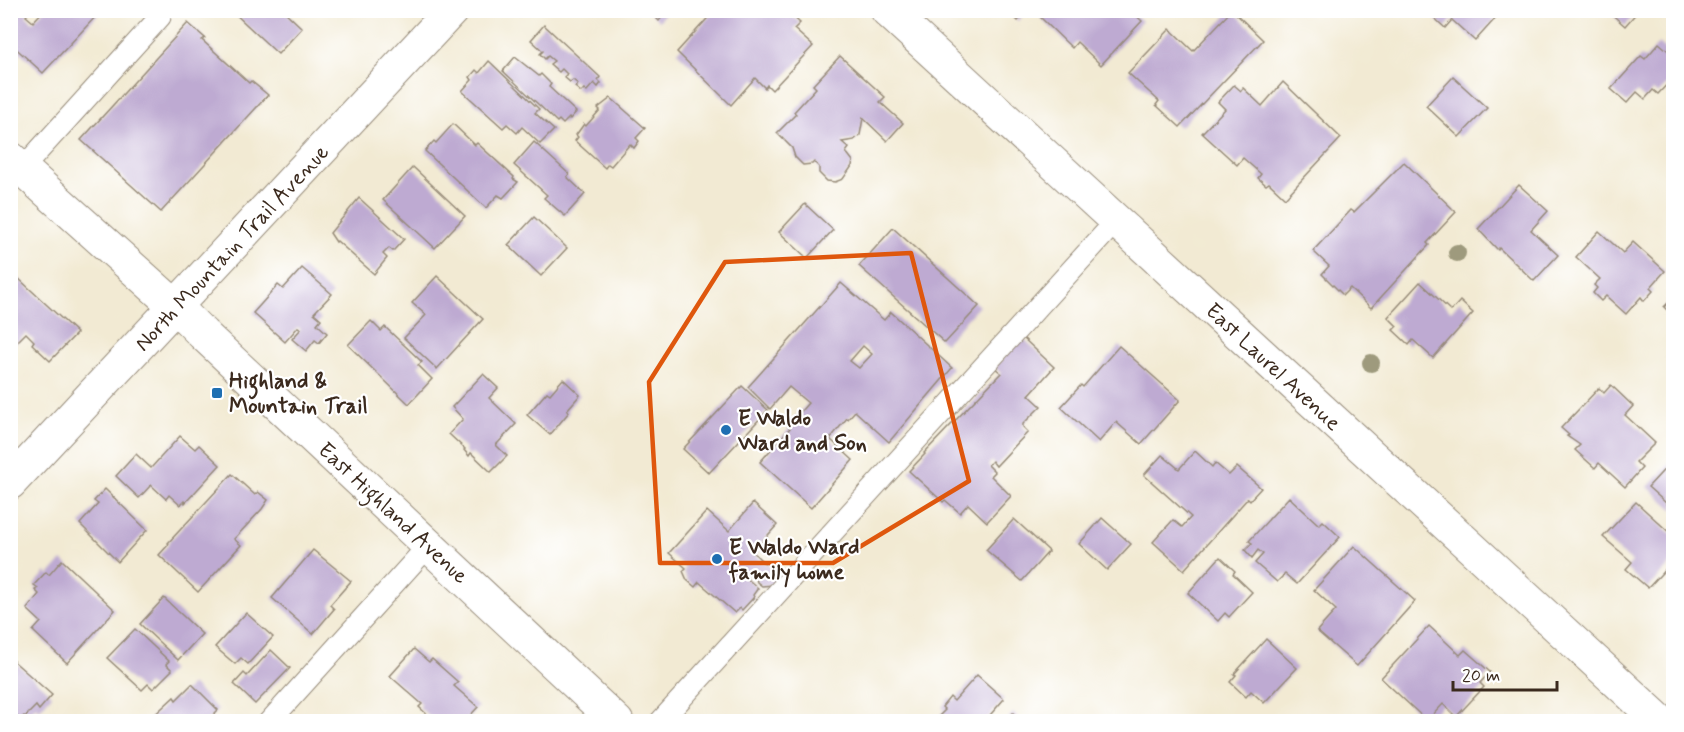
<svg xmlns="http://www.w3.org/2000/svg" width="1684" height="732" viewBox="0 0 1684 732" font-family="Mynerve,sans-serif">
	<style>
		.building { fill: #beaad2; fill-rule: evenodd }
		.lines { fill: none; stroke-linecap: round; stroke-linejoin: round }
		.service-casing { stroke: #968a78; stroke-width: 23 }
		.minor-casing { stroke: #968a78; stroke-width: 35 }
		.service { stroke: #fff; stroke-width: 21 }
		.minor { stroke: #fff; stroke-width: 33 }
		.tree { fill: #9e9a7d }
		.marked { fill: none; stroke: #df570d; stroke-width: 4.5; stroke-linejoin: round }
		.poi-dot { fill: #1f6fb2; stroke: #fff; stroke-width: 2 }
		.labels { text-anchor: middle; stroke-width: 4.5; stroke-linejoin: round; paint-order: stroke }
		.street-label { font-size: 22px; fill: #3b2a1e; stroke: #fff }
		.poi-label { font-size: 22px; font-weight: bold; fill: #3b2a1e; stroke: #fff; text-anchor: start }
	</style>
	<rect width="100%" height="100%" fill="#fff"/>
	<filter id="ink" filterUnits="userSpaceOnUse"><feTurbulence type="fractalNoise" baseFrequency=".0167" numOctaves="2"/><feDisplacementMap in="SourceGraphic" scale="12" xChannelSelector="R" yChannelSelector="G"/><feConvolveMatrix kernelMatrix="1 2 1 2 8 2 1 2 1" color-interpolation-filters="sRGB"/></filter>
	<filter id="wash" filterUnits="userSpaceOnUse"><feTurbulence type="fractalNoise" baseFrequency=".008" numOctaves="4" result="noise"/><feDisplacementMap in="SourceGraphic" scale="24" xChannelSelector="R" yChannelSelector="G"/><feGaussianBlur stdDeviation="1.35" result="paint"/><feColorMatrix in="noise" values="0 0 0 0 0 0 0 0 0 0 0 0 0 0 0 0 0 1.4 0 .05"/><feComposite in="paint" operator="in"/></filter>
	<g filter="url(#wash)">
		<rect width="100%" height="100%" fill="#f2ead3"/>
		<g id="blocks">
			<g class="building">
				<polygon points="10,10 31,10 26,16 33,22 44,10 97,10 99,13 43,73 10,43"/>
				<polygon points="231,10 283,10 302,28 278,54"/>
				<polygon points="648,10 668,10 659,21"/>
				<polygon points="715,10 775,10 778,13 780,10 786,10 800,23 794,29 813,46 772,90 767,85 765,88 755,78 731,105 677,52"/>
				<polygon points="1007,10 1028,10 1018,21"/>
				<polygon points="1046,10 1130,10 1142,21 1101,65 1077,42 1072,48 1040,17"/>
				<polygon points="1232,10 1263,40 1180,127 1156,105 1159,101 1128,73 1170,29 1193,51"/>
				<polygon points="1426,10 1503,10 1475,41 1452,20 1445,28"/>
				<polygon points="1607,10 1639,10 1625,26"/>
				<polygon points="188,23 205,38 202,40 249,83 251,81 268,95 161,212 81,140"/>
				<polygon points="544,25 600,77 598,80 601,83 598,87 594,83 586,92 584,89 581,92 575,87 578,84 573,80 570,82 564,77 567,74 562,69 559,72 550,64 554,61 548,56 545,59 540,54 543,51 531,40"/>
				<polygon points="1659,43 1674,56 1674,77 1658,94 1653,90 1645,99 1637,92 1627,103 1611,89 1641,56 1645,59"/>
				<polygon points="840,56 885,97 880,102 903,123 887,141 863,118 860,135 854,140 842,142 849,148 846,152 853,161 852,166 843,179 835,182 827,181 819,173 819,167 814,162 812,164 803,165 795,157 792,148 777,133 796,114 794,112 816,88 813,85"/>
				<polygon points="515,57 539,76 541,74 551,84 549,87 576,112 570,119 569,118 563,124 559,120 557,122 503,71"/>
				<polygon points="489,61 539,109 535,113 554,130 540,144 522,127 517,133 507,124 503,128 462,91 472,80 470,77 476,70 479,73"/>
				<polygon points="1453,77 1487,108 1459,137 1426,106"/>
				<polygon points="1283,82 1341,138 1285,198 1269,183 1266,185 1258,178 1261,174 1243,158 1237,165 1202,133 1225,109 1218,102 1234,85 1241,91 1243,88 1262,106"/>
				<polygon points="611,98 645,128 636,138 639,141 634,148 630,144 611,166 608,164 605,168 575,141 578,137 576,135 584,124 586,126 600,110 598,108"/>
				<polygon points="453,124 475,145 477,143 514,177 513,179 518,182 503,198 498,195 486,208 425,151 434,141 436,143"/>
				<polygon points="534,142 569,174 567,177 585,194 565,216 544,198 547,195 514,165"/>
				<polygon points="1404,162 1456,212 1427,243 1429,245 1371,308 1350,288 1343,295 1322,274 1329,266 1313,251 1351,210 1354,212"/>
				<polygon points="413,167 465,216 435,248 383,200"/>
				<polygon points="1519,185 1548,211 1531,230 1558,255 1534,281 1499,248 1498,250 1478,229"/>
				<polygon points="359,198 404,239 393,251 389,248 383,254 387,258 374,274 337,241 336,242 330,233"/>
				<polygon points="805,204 833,230 807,258 779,232"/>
				<polygon points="534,217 567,248 541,276 508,245"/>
				<polygon points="893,228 979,306 945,343 859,266"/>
				<polygon points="1599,231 1623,253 1633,242 1665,271 1650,288 1653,291 1644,301 1641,297 1626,314 1606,296 1601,301 1593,293 1597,288 1594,285 1600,279 1576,257"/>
				<polygon points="302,268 332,294 314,313 321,319 317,324 327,333 319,343 315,340 306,351 292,339 301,329 298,327 285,342 253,313 278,285 283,289"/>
				<polygon points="437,276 483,319 437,369 404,338 426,315 412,303"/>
				<polygon points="17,277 77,333 50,361 32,344 34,341 26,333 10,349 10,284"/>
				<polygon points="1420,282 1451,311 1460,301 1473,313 1433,358 1413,340 1409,345 1393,330 1397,326 1388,317"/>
				<path d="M841,283L884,320L891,312L952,368L889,442L855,411L848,419L847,418L830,439L853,460L811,508L760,462L790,428L788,426L808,403L789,387L770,409L748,387ZM863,346L872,354L859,368L850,361Z"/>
				<polygon points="1674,297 1674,317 1664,307"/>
				<polygon points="371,321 381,331 385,327 422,362 418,365 432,379 409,404 348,345"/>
				<polygon points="1022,337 1054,367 1029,395 1041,406 1023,424 1023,427 1028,432 996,466 992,461 988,465 995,472 991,476 1011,496 987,522 968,504 960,513 945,500 943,502 909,471 925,454 924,453 1001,373 994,367"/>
				<polygon points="1119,346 1180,400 1141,444 1116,422 1099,442 1061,407 1081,385 1083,387"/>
				<polygon points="483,374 498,388 489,398 516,424 496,445 507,456 491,472 471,453 469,456 464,450 465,449 449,434 463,419 452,407"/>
				<polygon points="563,379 580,395 567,410 569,412 550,435 527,415 547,392 550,394"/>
				<polygon points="1611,385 1633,406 1625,415 1655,443 1636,462 1642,468 1625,487 1599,463 1595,468 1575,450 1580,445 1567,436 1569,435 1561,428 1599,388 1604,393"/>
				<polygon points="742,386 768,410 709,473 683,449"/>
				<polygon points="180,436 195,449 199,445 220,465 185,503 184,501 180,505 169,495 166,499 151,485 139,498 116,476 136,454 151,468"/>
				<polygon points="1195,451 1212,467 1215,463 1229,475 1237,467 1261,488 1250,500 1248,498 1184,570 1153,542 1173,520 1182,527 1191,517 1144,475 1162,455 1179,469"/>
				<polygon points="1674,459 1674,510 1648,487"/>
				<polygon points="232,474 255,495 258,492 268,500 262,509 234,539 241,545 198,592 159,555 169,544 168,543"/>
				<polygon points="105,489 147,530 118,562 80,524 98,504 94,501"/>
				<polygon points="1289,497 1319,525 1323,521 1340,537 1297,584 1285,574 1277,582 1255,563 1263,554 1258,550 1252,558 1245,550 1252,543 1249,541"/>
				<polygon points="1636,502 1671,534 1674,531 1674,560 1648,588 1626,569 1632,562 1603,537"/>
				<polygon points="753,503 777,525 753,552 763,562 773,566 777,577 773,585 762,586 757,582 754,572 750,569 744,576 758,588 753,595 754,597 742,610 740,608 735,613 699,582 695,587 687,580 683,571 686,568 669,553 707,511 729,531"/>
				<polygon points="1102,518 1131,544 1107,570 1079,544"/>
				<polygon points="1014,519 1049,551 1022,581 986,550"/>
				<polygon points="1354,546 1415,601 1357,666 1317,631 1336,610 1314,590"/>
				<polygon points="313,550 351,581 330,605 334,609 313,634 272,598"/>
				<polygon points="1220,557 1235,571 1233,574 1252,592 1229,617 1225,613 1218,621 1188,593"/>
				<polygon points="62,560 115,610 67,663 33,631 41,622 27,609 39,594 35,590 38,588 34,585 46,572 49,575"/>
				<polygon points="164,598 202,634 178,660 140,624"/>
				<polygon points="246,613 273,637 248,664 241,658 235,664 215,647"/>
				<polygon points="1429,626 1460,655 1465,650 1490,672 1480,683 1484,687 1456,717 1443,704 1427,721 1381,678"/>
				<polygon points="135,629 169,661 166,664 172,670 153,689 148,684 142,690 107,658"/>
				<polygon points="1266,639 1297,668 1264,703 1251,691 1246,697 1230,682 1236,675 1234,674"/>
				<polygon points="414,649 429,662 432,659 458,682 454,686 478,707 464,722 440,722 436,717 433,720 419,707 422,704 390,676"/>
				<polygon points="271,650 290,668 255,704 234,684 244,673 247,676"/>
				<polygon points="10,658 52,695 39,710 36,706 25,717 24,716 20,719 10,710"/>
				<polygon points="977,675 1004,699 984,722 943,722 938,717 945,710 942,707 950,697 954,701"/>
				<polygon points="192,684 218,710 206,722 152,722 150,719 174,697 176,700"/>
				<polygon points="1013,713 1023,722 1005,722"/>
			</g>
		</g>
	</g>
	<g filter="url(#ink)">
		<use href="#blocks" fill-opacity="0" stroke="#968a78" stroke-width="1.5"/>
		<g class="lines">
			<defs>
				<g id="service">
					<polyline points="22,169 160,17"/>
					<polyline points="269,722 429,545"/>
					<polyline points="660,722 1116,221"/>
				</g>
				<g id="minor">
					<polyline points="887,10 1661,722"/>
					<polyline points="10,158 175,306 203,334 617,722"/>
					<polyline points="10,483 452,10"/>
				</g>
			</defs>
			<use href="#service" class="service-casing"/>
			<use href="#minor" class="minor-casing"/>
			<use href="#service" class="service"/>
			<use href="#minor" class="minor"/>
		</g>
		<g class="tree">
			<circle cx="1457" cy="253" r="9"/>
			<circle cx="1371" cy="363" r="9"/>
		</g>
	</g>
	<path class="marked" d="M911,253L969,481L833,563H660L649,382L725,262Z"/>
	<g class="poi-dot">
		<rect x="211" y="387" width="12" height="12" rx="3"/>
		<circle cx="726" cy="430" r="6"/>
		<circle cx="717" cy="559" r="6"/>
	</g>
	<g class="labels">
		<g class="street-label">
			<text transform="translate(231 247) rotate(-47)" y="8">North Mountain Trail Avenue</text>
			<text transform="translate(1274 366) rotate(43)" y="8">East Laurel Avenue</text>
			<text transform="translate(394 512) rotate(43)" y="8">East Highland Avenue</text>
		</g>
		<g class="poi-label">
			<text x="229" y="388">Highland &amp;<tspan x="229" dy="25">Mountain Trail</tspan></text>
			<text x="738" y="425">E Waldo<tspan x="738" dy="25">Ward and Son</tspan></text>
			<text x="729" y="554">E Waldo Ward<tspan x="729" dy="25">family home</tspan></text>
		</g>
	</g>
	<rect width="1684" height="732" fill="none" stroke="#fff" stroke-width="36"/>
	<path d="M1453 681v9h104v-9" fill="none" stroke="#3b2a1e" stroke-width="3"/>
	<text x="1462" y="681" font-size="18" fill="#3b2a1e" stroke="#ffffff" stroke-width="4.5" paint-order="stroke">20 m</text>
</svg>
